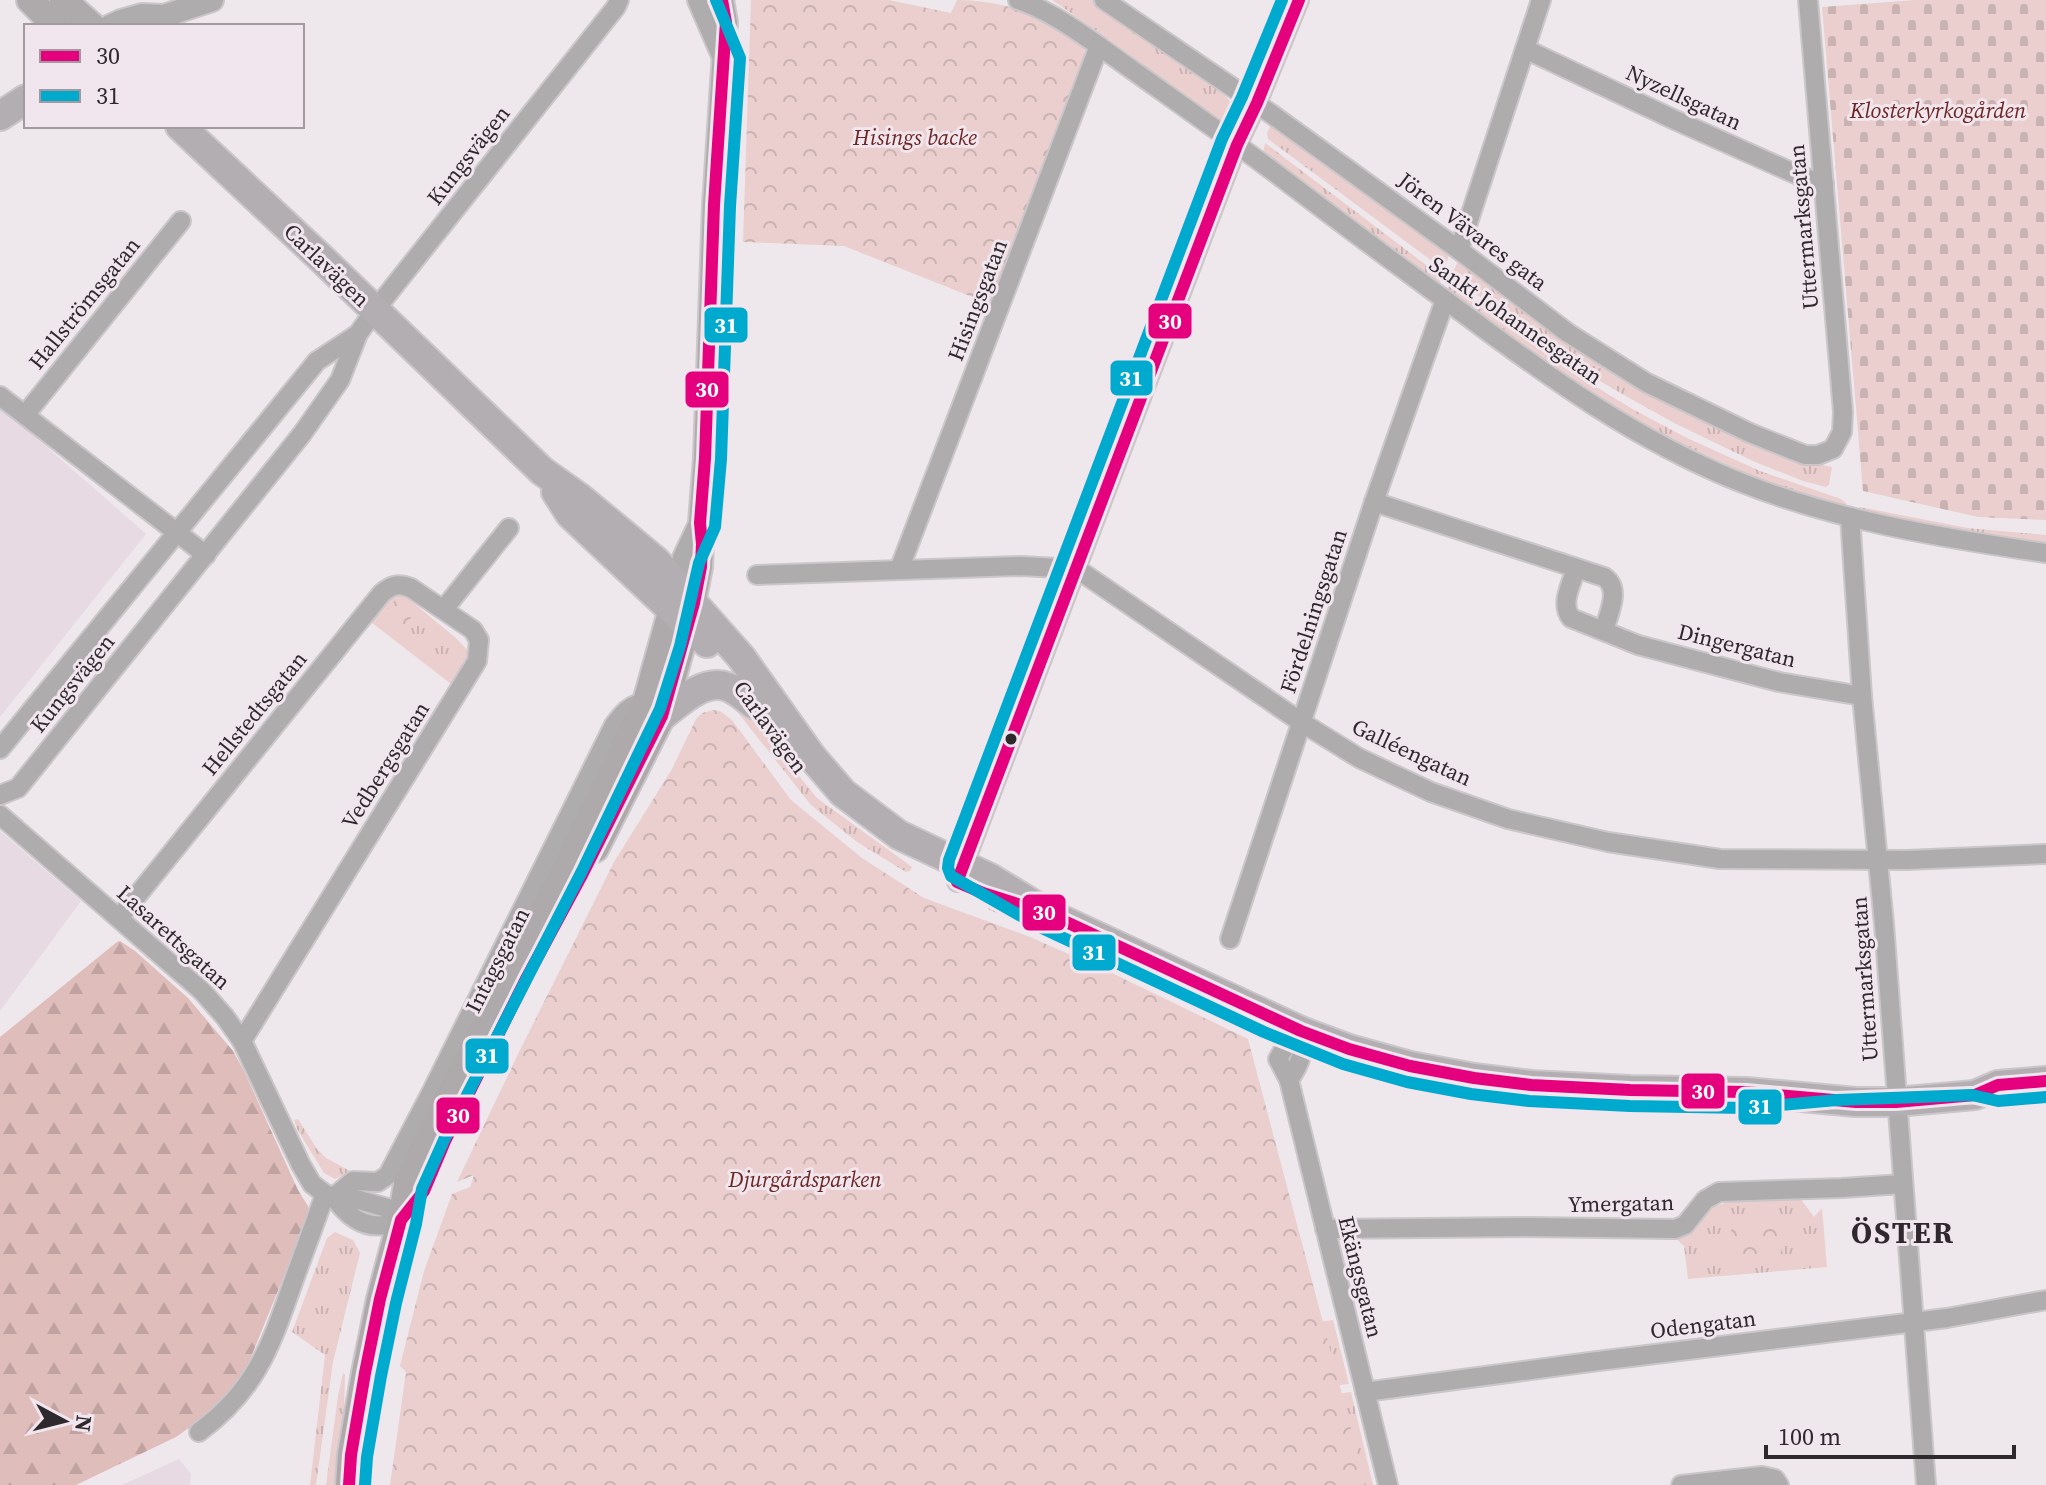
<svg xmlns="http://www.w3.org/2000/svg" width="2046" height="1485" viewBox="0 0 2046 1485" font-family="'Source Serif 4',serif">
	<style>
		.built { fill: #e7dae3 }
		.grass { fill: url(#grass-tufts) }
		.forest { fill: url(#forest-firs) }
		.cemetery { fill: url(#cemetery-stones) }
		.park { fill: url(#park-crowns) }
		.lines { fill: none; stroke-linecap: round; stroke-linejoin: round }
		.minor-casing { stroke: #cac6c9; stroke-width: 22 }
		.tertiary-casing { stroke: #cac6c9; stroke-width: 26 }
		.secondary-casing { stroke: #cac6c9; stroke-width: 30 }
		.primary-casing { stroke: #cac6c9; stroke-width: 32 }
		.minor { stroke: #aeacac; stroke-width: 18 }
		.tertiary { stroke: #aeacac; stroke-width: 22 }
		.secondary { stroke: #aeaaac; stroke-width: 26 }
		.primary { stroke: #b2aeb1; stroke-width: 28 }
		.bus-1-casing { stroke: #f1e5ee; stroke-width: 18 }
		.bus-2-casing { stroke: #f1e5ee; stroke-width: 18 }
		.bus-1 { stroke: #e5007d; stroke-width: 12 }
		.bus-2 { stroke: #00a9ce; stroke-width: 12 }
		.bus-dot { fill: #2d292c; stroke: #f1e5ee; stroke-width: 3 }
		.labels { text-anchor: middle; stroke-width: 6; stroke-linejoin: round; paint-order: stroke }
		.street-label { font-size: 22px; fill: #2d292c; stroke: #f1e5ee }
		.park-label { font-size: 22px; font-style: italic; fill: #6c2520; stroke: #f1e5ee }
		.district-label { font-size: 30px; font-weight: bold; letter-spacing: 2px; fill: #2d292c; stroke: #f1e5ee }
		.line-badge { stroke: #f1e5ee; stroke-width: 3 }
		.badge-label { font-size: 22px; text-anchor: middle; font-weight: bold; fill: #fff }
	</style>
	<defs>
		<pattern id="grass-tufts" width="24" height="20" patternUnits="userSpaceOnUse" patternTransform="scale(2)"><rect width="24" height="20" fill="#eacfce"/><path d="M3 7l-1-3M5 7V3M7 7l1-3M15 17l-1-3M17 17v-4M19 17l1-3" fill="none" stroke="#c9b2b1"/></pattern>
		<pattern id="forest-firs" width="22" height="20" patternUnits="userSpaceOnUse" patternTransform="scale(2)"><rect width="22" height="20" fill="#dfbdba"/><path d="M5 1l3.5 6h-7zM16 11l3.5 6h-7z" fill="#c0a2a0"/></pattern>
		<pattern id="cemetery-stones" width="16" height="16" patternUnits="userSpaceOnUse" patternTransform="scale(2)"><rect width="16" height="16" fill="#eacfce"/><path d="M2 7V4a2 2 0 0 1 4 0v3zM10 15v-3a2 2 0 0 1 4 0v3z" fill="#c9b2b1"/></pattern>
		<pattern id="park-crowns" width="20" height="18" patternUnits="userSpaceOnUse" patternTransform="scale(2)"><rect width="20" height="18" fill="#eacfce"/><path d="M2 6a3 3 0 1 1 6 0M12 15a3 3 0 1 1 6 0" fill="none" stroke="#c9b2b1"/></pattern>
	</defs>
	<rect width="100%" height="100%" fill="#eee8ed"/>
	<g class="built">
		<polygon points="0,406 146,534 0,717"/>
		<polygon points="0,831 81,901 0,1011"/>
		<polygon points="179,1459 191,1474 190,1485 122,1485"/>
	</g>
	<g class="grass">
		<path d="M1052,0H1093L1222,93C1236,106 1234,110 1226,126L1110,40Z"/>
		<polygon points="1273,120 1449,255 1444,270 1268,139 1267,133"/>
		<polygon points="1265,143 1442,277 1439,285 1263,154"/>
		<polygon points="1459,259 1526,310 1801,461 1832,467 1829,485 1826,487 1803,481 1755,462 1676,424 1631,399 1586,373 1451,276"/>
		<polygon points="1450,283 1566,369 1636,411 1687,438 1760,471 1841,499 1846,503 1847,508 1819,502 1767,483 1677,442 1632,419 1571,381 1469,308 1447,289"/>
		<polygon points="1860,507 1968,528 2046,535 2046,547 1943,530 1856,510"/>
		<polygon points="400,592 456,638 470,653 451,684 371,622 387,599"/>
		<polygon points="735,697 817,798 912,867 910,871 906,872 857,842 811,805 735,709 717,698"/>
		<polygon points="989,902 1047,923 1229,1012 1206,1007 1054,934 989,910 987,903"/>
		<polygon points="1326,1054 1739,1099 1766,1108 1565,1105 1470,1094 1410,1082 1312,1059 1319,1055"/>
		<polygon points="298,1119 317,1149 326,1158 352,1172 335,1179 324,1173 297,1129 294,1120"/>
		<polygon points="1800,1198 1814,1217 1822,1208 1827,1267 1688,1279 1684,1246 1675,1238 1688,1236 1711,1208 1727,1202"/>
		<polygon points="335,1232 353,1240 360,1253 333,1362 316,1485 310,1485 325,1355 292,1332 327,1238"/>
		<polygon points="403,1269 411,1273 396,1330 392,1330 395,1295"/>
		<polygon points="1333,1320 1349,1384 1307,1389 1318,1322"/>
		<polygon points="385,1368 387,1369 380,1406 370,1485 362,1485 372,1397"/>
		<polygon points="343,1373 345,1375 344,1412 335,1485 326,1485 338,1396"/>
		<polygon points="1351,1392 1373,1485 1323,1485 1308,1398"/>
	</g>
	<polygon class="forest" points="120,941 135,951 188,998 233,1051 244,1071 298,1190 308,1206 309,1214 249,1362 237,1383 224,1399 200,1420 176,1437 76,1485 0,1485 0,1037 117,942"/>
	<polygon class="cemetery" points="1915,0 2046,0 2046,520 1978,517 1863,491 1822,7"/>
	<g class="park">
		<path d="M751,0H889L951,13L957,0C979,0 1017,6 1037,16C1054,25 1069,37 1084,48L1085,53L990,304L844,246L743,242Z"/>
		<polygon points="398,597 416,612 398,633 380,617"/>
		<polygon points="713,710 720,711 732,720 791,800 862,858 924,898 1030,937 1114,974 1248,1039 1366,1485 390,1485 406,1372 400,1366 424,1271 452,1194 470,1187 474,1175 457,1182 518,1054 614,862 672,769 696,719 702,713"/>
		<polygon points="1735,1218 1770,1218 1785,1238 1778,1261 1728,1262 1724,1253"/>
	</g>
	<g class="lines">
		<defs>
			<g id="minor">
				<path d="M1018,0C1054,11 1100,47 1131,69C1180,104 1230,139 1278,175C1341,223 1404,270 1467,316C1551,379 1637,440 1735,480C1833,520 1941,538 2046,553"/>
				<polyline points="1104,0 1270,113 1459,250 1568,333 1647,383 1750,433 1805,455 1818,455 1833,449 1842,432 1843,412 1808,0"/>
				<polyline points="1525,49 1675,120 1800,176 1824,184"/>
				<polyline points="1459,250 1541,0"/>
				<polyline points="0,396 206,555"/>
				<polyline points="25,415 181,221"/>
				<path d="M1374,502L1604,577C1622,589 1608,614 1604,631"/>
				<polyline points="1850,517 1862,696 1884,924 1926,1485"/>
				<path d="M1576,569C1571,585 1560,604 1571,618L1638,645L1779,682L1862,696"/>
				<polyline points="899,570 1099,46"/>
				<polyline points="757,575 1021,566 1077,569 1301,722 1359,758 1431,792 1508,819 1608,842 1720,859 1907,860 2046,854"/>
				<polyline points="444,609 509,528"/>
				<polyline points="0,749 317,361 358,334"/>
				<polyline points="0,795 18,788 302,434 340,380 358,334 375,310 616,7 619,0"/>
				<path d="M0,815L202,991L225,1017L242,1041L301,1165L312,1184L325,1194L334,1197L352,1198L391,1209L401,1220C372,1233 351,1222 334,1197"/>
				<polyline points="957,882 1237,145 1257,103 1299,0"/>
				<path d="M119,918L382,593C392,585 398,583 411,588L473,630L479,640L477,661L242,1041"/>
				<polyline points="1230,939 1374,502 1445,300"/>
				<polyline points="1301,1031 1288,1042 1278,1059 1289,1080 1388,1485"/>
				<path d="M1289,1080C1302,1061 1303,1054 1301,1031"/>
				<path d="M334,1197L353,1181L378,1182L388,1175L431,1093L614,725C623,713 630,704 646,702"/>
				<polyline points="1325,1229 1526,1227 1675,1229 1685,1225 1705,1200 1719,1192 1842,1188 1903,1184"/>
				<polyline points="1365,1392 1590,1362 1947,1318 2046,1300"/>
				<path d="M199,1432C254,1391 269,1351 291,1288C302,1257 314,1226 325,1194"/>
				<polyline points="1681,1485 1762,1476 1775,1479 1779,1485"/>
			</g>
			<g id="tertiary">
				<polyline points="699,0 722,53"/>
				<polyline points="110,26 121,21 142,15 164,16 212,0"/>
				<polyline points="678,585 684,558 700,524"/>
				<polyline points="694,603 701,567 702,544 700,523 705,458 714,205 726,22 722,0"/>
			</g>
			<g id="secondary">
				<polyline points="30,0 56,26"/>
				<polyline points="63,0 92,26"/>
				<polyline points="595,849 662,716 692,608"/>
				<polyline points="349,1485 351,1455 365,1373 380,1299 401,1220 407,1184 430,1133 568,864 646,702 677,591"/>
			</g>
			<g id="primary">
				<polyline points="0,116 26,99"/>
				<polyline points="180,126 323,260 542,471 580,498 656,561 741,657 812,757 843,793 899,835 990,878 1049,914 1301,1031 1349,1049 1410,1066 1474,1078 1531,1085 1630,1090 1746,1092 1856,1102 1896,1102 1975,1095 1998,1085 2046,1081"/>
				<polyline points="556,492 570,514 707,643"/>
				<path d="M662,716C680,702 704,678 728,687C738,691 746,699 755,705"/>
			</g>
		</defs>
		<use href="#minor" class="minor-casing"/>
		<use href="#tertiary" class="tertiary-casing"/>
		<use href="#secondary" class="secondary-casing"/>
		<use href="#primary" class="primary-casing"/>
		<use href="#minor" class="minor"/>
		<use href="#tertiary" class="tertiary"/>
		<use href="#secondary" class="secondary"/>
		<use href="#primary" class="primary"/>
		<defs>
			<g id="bus-1">
				<polyline points="1299,0 1257,103 1237,145 957,882 983,893 1049,914 1301,1031 1349,1049 1410,1066 1474,1078 1531,1085 1630,1090 1746,1092 1856,1102 1896,1102 1975,1095 1998,1085 2046,1081"/>
				<polyline points="349,1485 351,1455 365,1373 380,1299 401,1220 424,1191 446,1139 527,977 581,877 662,716 694,603 701,567 702,544 700,523 705,458 714,205 726,22 722,0"/>
			</g>
			<g id="bus-2">
				<polyline points="1282,0 1242,97 1222,139 949,860 948,868 951,876 1042,928 1264,1032 1343,1064 1407,1082 1471,1094 1529,1101 1630,1106 1746,1108 1837,1100 1972,1095 1998,1101 2046,1097"/>
				<polyline points="365,1485 367,1457 381,1376 396,1303 416,1224 422,1189 444,1140 582,871 660,709 680,646 699,563 715,527 721,459 730,206 740,58 716,0"/>
			</g>
		</defs>
		<use href="#bus-1" class="bus-1-casing"/>
		<use href="#bus-2" class="bus-2-casing"/>
		<use href="#bus-1" class="bus-1"/>
		<use href="#bus-2" class="bus-2"/>
	</g>
	<circle class="bus-dot" cx="1011" cy="739" r="7"/>
	<g class="labels">
		<g class="street-label">
			<text transform="translate(1684 97) rotate(25)" y="8">Nyzellsgatan</text>
			<text transform="translate(468 155) rotate(-52)" y="8">Kungsvägen</text>
			<text transform="translate(1803 227) rotate(-95)" y="8">Uttermarksgatan</text>
			<text transform="translate(1473 231) rotate(37)" y="8">Jören Vävares gata</text>
			<text transform="translate(327 265) rotate(44)" y="8">Carlavägen</text>
			<text transform="translate(977 300) rotate(-69)" y="8">Hisingsgatan</text>
			<text transform="translate(84 303) rotate(-51)" y="8">Hallströmsgatan</text>
			<text transform="translate(1516 320) rotate(35)" y="8">Sankt Johannesgatan</text>
			<text transform="translate(1313 611) rotate(-72)" y="8">Fördelningsgatan</text>
			<text transform="translate(1737 645) rotate(14)" y="8">Dingergatan</text>
			<text transform="translate(72 683) rotate(-51)" y="8">Kungsvägen</text>
			<text transform="translate(254 713) rotate(-51)" y="8">Hellstedtsgatan</text>
			<text transform="translate(771 727) rotate(54)" y="8">Carlavägen</text>
			<text transform="translate(1412 752) rotate(25)" y="8">Galléengatan</text>
			<text transform="translate(385 765) rotate(-58)" y="8">Vedbergsgatan</text>
			<text transform="translate(174 937) rotate(42)" y="8">Lasarettsgatan</text>
			<text transform="translate(497 960) rotate(-63)" y="8">Intagsgatan</text>
			<text transform="translate(1864 979) rotate(-94)" y="8">Uttermarksgatan</text>
			<text transform="translate(1621 1203) rotate(-1)" y="8">Ymergatan</text>
			<text transform="translate(1361 1277) rotate(76)" y="8">Ekängsgatan</text>
			<text transform="translate(1703 1324) rotate(-7)" y="8">Odengatan</text>
		</g>
		<g class="park-label">
			<text x="1938" y="118">Klosterkyrkogården</text>
			<text x="915" y="145">Hisings backe</text>
			<text x="805" y="1187">Djurgårdsparken</text>
		</g>
		<g class="district-label">
			<text x="1903" y="1243">ÖSTER</text>
		</g>
	</g>
	<g class="line-badge">
		<rect x="1147" y="302" width="46" height="38" rx="8" fill="#e5007d"/>
		<rect x="703" y="306" width="46" height="38" rx="8" fill="#00a9ce"/>
		<rect x="1109" y="359" width="45" height="38" rx="8" fill="#00a9ce"/>
		<rect x="684" y="370" width="46" height="39" rx="8" fill="#e5007d"/>
		<rect x="1021" y="893" width="46" height="39" rx="8" fill="#e5007d"/>
		<rect x="1071" y="933" width="46" height="39" rx="8" fill="#00a9ce"/>
		<rect x="464" y="1037" width="46" height="38" rx="8" fill="#00a9ce"/>
		<rect x="1680" y="1072" width="46" height="38" rx="8" fill="#e5007d"/>
		<rect x="1737" y="1088" width="46" height="38" rx="8" fill="#00a9ce"/>
		<rect x="435" y="1096" width="46" height="39" rx="8" fill="#e5007d"/>
	</g>
	<g class="badge-label">
		<text x="1170" y="329">30</text>
		<text x="726" y="333">31</text>
		<text x="1131" y="386">31</text>
		<text x="707" y="397">30</text>
		<text x="1044" y="920">30</text>
		<text x="1094" y="960">31</text>
		<text x="487" y="1063">31</text>
		<text x="1703" y="1099">30</text>
		<text x="1760" y="1114">31</text>
		<text x="458" y="1123">30</text>
	</g>
	<rect x="24" y="24" width="280" height="104" fill="#f1e5ee" stroke="#a39aa0" stroke-width="2"/>
	<rect x="40" y="50" width="40" height="12" fill="#e5007d" stroke="#a39aa0" stroke-width="2"/>
	<text x="96" y="64" font-size="24" fill="#2d292c">30</text>
	<rect x="40" y="90" width="40" height="12" fill="#00a9ce" stroke="#a39aa0" stroke-width="2"/>
	<text x="96" y="104" font-size="24" fill="#2d292c">31</text>
	<g transform="translate(64 1421) rotate(97)" stroke="#f1e5ee" stroke-width="6" paint-order="stroke">
	<path d="M0-6L14 30L0 20L-14 30Z" fill="#2d292c"/>
	<text y="-12" font-size="22" font-weight="bold" text-anchor="middle" fill="#2d292c">N</text>
	</g>
	<path d="M1766 1445v12h248v-12" fill="none" stroke="#2d292c" stroke-width="4"/>
	<text x="1778" y="1445" font-size="24" fill="#2d292c" stroke="#f1e5ee" stroke-width="6" paint-order="stroke">100 m</text>
</svg>
